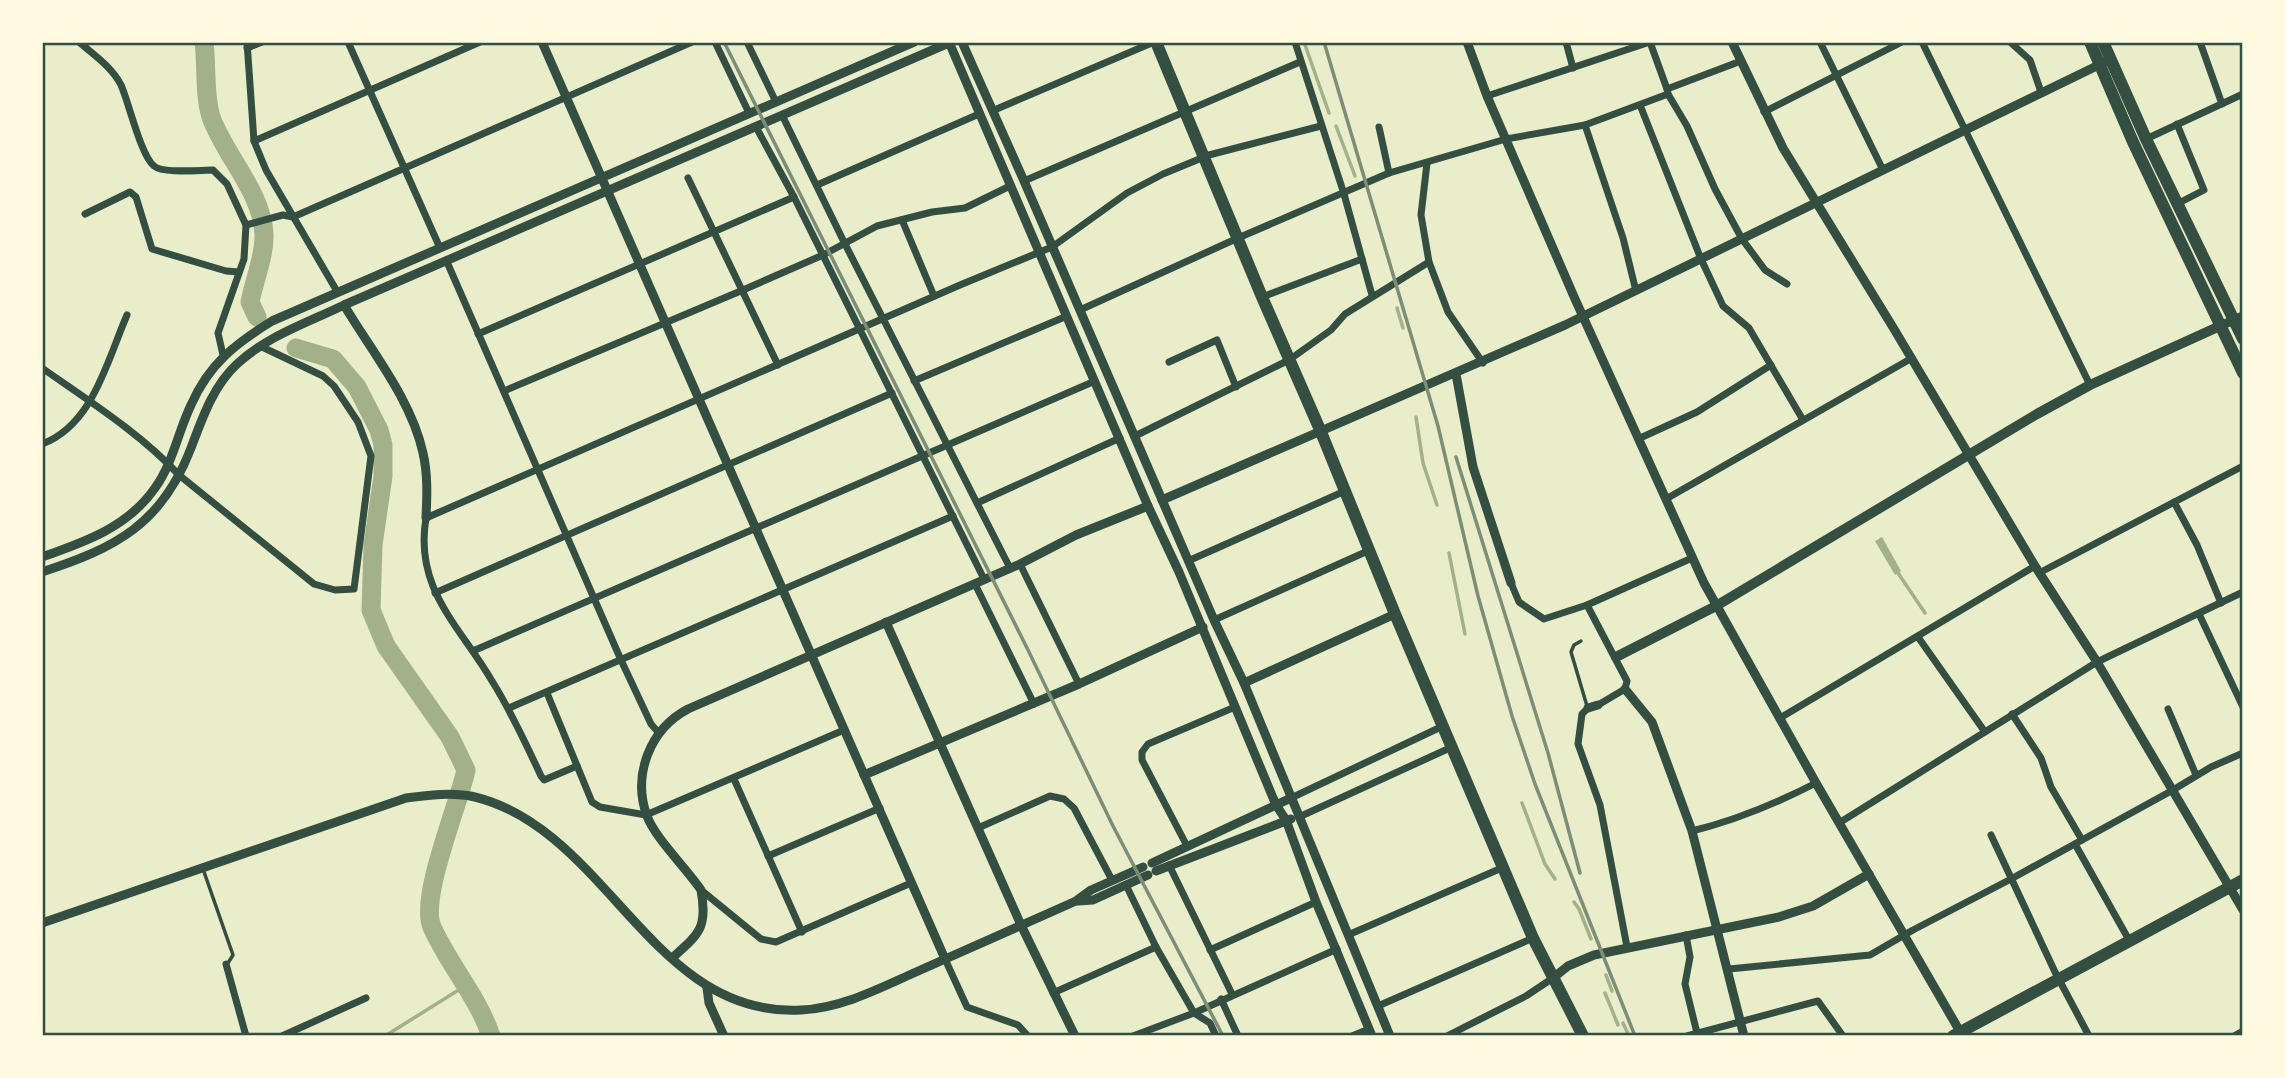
<svg xmlns="http://www.w3.org/2000/svg" width="2285" height="1078" viewBox="0 0 2285 1078" font-family="Montserrat,sans-serif">
	<style>
		.water { fill: #a3b18a }
		.lines { fill: none; stroke-linecap: round; stroke-linejoin: round }
		.stream { stroke: #a3b18a; stroke-width: 3.5 }
		.river { stroke: #a3b18a; stroke-width: 19 }
		.service { stroke: #344e41; stroke-width: 3.5 }
		.minor { stroke: #344e41; stroke-width: 7 }
		.tertiary { stroke: #344e41; stroke-width: 9 }
		.secondary { stroke: #344e41; stroke-width: 10 }
		.trunk { stroke: #344e41; stroke-width: 12 }
		.rail { stroke: #7c8e77; stroke-width: 3.5 }
		.neatline { fill: none; stroke: #344e41; stroke-width: 2.5 }
	</style>
	<rect width="100%" height="100%" fill="#e9edc9"/>
	<polygon class="water" points="1882,537 1901,571 1895,575 1875,541"/>
	<g class="lines">
		<g class="stream">
			<polyline points="1304,42 1329,113"/>
			<polyline points="1336,126 1355,176"/>
			<polyline points="1397,308 1403,328"/>
			<polyline points="1416,417 1423,463 1437,505"/>
			<polyline points="1449,553 1465,634"/>
			<polyline points="1898,573 1925,613"/>
			<polyline points="1522,803 1545,864 1555,879"/>
			<polyline points="1574,902 1579,909 1591,939"/>
			<polyline points="1606,975 1612,991"/>
			<polyline points="1605,993 1618,1025"/>
			<polyline points="1623,1023 1629,1036"/>
			<polyline points="385,1036 465,986"/>
		</g>
		<g class="river">
			<path d="M204,42C207,66 204,94 211,117C225,156 262,192 264,234C265,255 254,281 250,302L257,317"/>
			<path d="M296,348L333,359L357,387L379,430L383,445V476L373,545L371,610L386,646L450,737L466,770C459,804 419,898 432,927C449,965 478,997 491,1036"/>
		</g>
		<g class="service">
			<polyline points="1581,641 1574,645 1571,652 1587,706"/>
			<polyline points="203,869 233,955 228,963"/>
		</g>
		<g class="minor">
			<path d="M79,42C94,55 112,67 121,85C129,103 141,156 154,166C163,174 200,170 213,170L227,184L246,225L283,215L293,217L692,42"/>
			<polyline points="247,42 254,141 266,170 338,293"/>
			<polyline points="348,42 440,248"/>
			<polyline points="715,42 749,113"/>
			<polyline points="747,42 776,102"/>
			<polyline points="1295,42 1344,194 1372,295"/>
			<polyline points="1566,42 1573,68"/>
			<polyline points="1650,42 1667,89"/>
			<polyline points="1820,42 1883,170"/>
			<polyline points="1922,42 2090,385"/>
			<polyline points="2010,42 2030,60 2041,92"/>
			<polyline points="2200,42 2222,104"/>
			<polyline points="247,48 262,42"/>
			<polyline points="1668,94 1687,126 1715,189 1742,239 1765,270 1787,284"/>
			<polyline points="1487,96 1650,42"/>
			<polyline points="1640,105 1701,259 1723,306 1749,328 1803,420"/>
			<polyline points="992,111 1154,42"/>
			<polyline points="1764,112 1902,42"/>
			<polyline points="782,115 844,242 1010,568"/>
			<polyline points="1585,125 1623,238 1636,291"/>
			<polyline points="756,127 794,197 984,579"/>
			<polyline points="1379,127 1389,173"/>
			<polyline points="2146,139 2243,94"/>
			<polyline points="254,141 480,42"/>
			<polyline points="688,178 778,365"/>
			<polyline points="1024,181 1300,62"/>
			<polyline points="817,185 979,114"/>
			<polyline points="2177,204 2204,190 2177,124"/>
			<polyline points="85,214 130,192 136,197 152,249 226,271 239,272"/>
			<polyline points="902,220 934,296"/>
			<polyline points="447,262 621,660 651,724 658,732"/>
			<polyline points="1429,262 1448,312 1483,363"/>
			<polyline points="1262,297 1362,259"/>
			<polyline points="1080,310 1238,238 1389,173 1506,139 1585,125 1668,94 1667,89 1741,61"/>
			<polyline points="478,334 794,197"/>
			<polyline points="223,355 218,333 244,259 246,225"/>
			<polyline points="1169,362 1217,340 1236,387"/>
			<path d="M42,368C89,401 140,433 179,475L314,584L335,590L354,589L371,456L358,422L334,386L323,376L260,346"/>
			<polyline points="914,381 1067,316"/>
			<polyline points="504,391 743,290 823,255 877,226 932,212 965,208 1010,186"/>
			<polyline points="1135,436 1289,360 1331,330 1345,314 1429,262 1421,215 1427,163"/>
			<polyline points="1638,439 1697,412 1771,365"/>
			<path d="M42,444C93,425 107,361 127,315"/>
			<polyline points="1666,499 1912,358"/>
			<polyline points="2174,502 2197,545 2221,603"/>
			<polyline points="977,503 1120,438"/>
			<polyline points="1188,561 1345,491"/>
			<polyline points="1020,564 1079,684"/>
			<polyline points="2041,572 2243,466"/>
			<polyline points="1511,583 1519,602 1544,619 1587,605 1692,558"/>
			<polyline points="975,584 1034,704"/>
			<polyline points="435,593 892,393"/>
			<polyline points="1587,605 1627,681 1625,689 1598,705"/>
			<polyline points="2199,614 2243,707"/>
			<polyline points="1214,620 1370,550"/>
			<polyline points="1918,637 1985,732"/>
			<polyline points="473,651 1095,381"/>
			<polyline points="547,693 592,802 600,807 646,815 844,730"/>
			<polyline points="509,708 953,516"/>
			<polyline points="1588,708 1582,714 1578,744 1600,805 1627,947"/>
			<polyline points="2168,709 2196,775"/>
			<polyline points="2012,714 2041,758 2051,787 2082,840"/>
			<polyline points="1780,718 2035,566"/>
			<path d="M577,766L544,780L541,776C526,744 511,711 492,681C459,625 414,589 426,518L960,285L1052,247L1127,193L1163,174L1209,155L1321,126"/>
			<polyline points="734,779 802,932"/>
			<polyline points="1291,798 1443,726"/>
			<polyline points="1299,817 1452,747"/>
			<polyline points="1839,823 2097,662 2243,592"/>
			<polyline points="978,828 1050,796 1064,799 1074,808 1112,880"/>
			<path d="M1692,831C1737,820 1775,804 1816,783"/>
			<polyline points="1991,835 2055,972 2089,1036"/>
			<polyline points="2075,844 2129,940"/>
			<polyline points="1187,846 1142,760 1142,752 1148,744 1235,707"/>
			<polyline points="768,856 880,808"/>
			<polyline points="1169,865 1232,994"/>
			<polyline points="1126,885 1156,947 1194,1013 1210,1023 1216,1036"/>
			<polyline points="701,890 761,939 776,942 911,883"/>
			<polyline points="1348,935 1504,867"/>
			<polyline points="1686,935 1690,957 1685,984 1697,1033"/>
			<polyline points="1210,950 1316,902"/>
			<polyline points="945,959 967,1007 1018,1025 1028,1036"/>
			<polyline points="226,964 246,1036"/>
			<polyline points="1729,969 1870,955 1913,930 2011,879 2173,790 2211,767 2243,753"/>
			<polyline points="1053,993 1156,947"/>
			<polyline points="1221,999 1238,1036"/>
			<polyline points="1378,1006 1533,938"/>
			<polyline points="282,1036 366,998"/>
			<polyline points="1133,1036 1194,1013 1337,949"/>
			<polyline points="1352,1036 1369,1029"/>
			<polyline points="1447,1036 1526,996 1553,978"/>
			<polyline points="1687,1036 1818,1001 1843,1036"/>
			<polyline points="2234,1036 2243,1031"/>
		</g>
		<g class="tertiary">
			<polyline points="542,42 945,959"/>
			<polyline points="949,42 1148,506 1179,572 1276,805 1286,820 1316,902 1372,1036"/>
			<polyline points="962,42 1024,181 1214,620 1244,683 1390,1036"/>
			<polyline points="1467,42 1487,96 1575,299 1704,583 1816,783 1962,1035"/>
			<polyline points="1732,42 1783,148 1894,329 2035,566 2097,662 2243,910"/>
			<path d="M344,305C372,352 411,399 423,453C428,475 427,496 426,518"/>
			<polyline points="2220,326 2243,316"/>
			<polyline points="1456,374 1473,467 1511,583"/>
			<polyline points="1162,500 1565,325 2105,62"/>
			<path d="M42,557C85,542 128,527 155,488C173,463 178,432 191,405C209,364 235,344 272,321L914,42"/>
			<path d="M42,572C116,548 162,524 191,448C202,419 213,386 237,364C267,336 307,323 344,305L951,42"/>
			<polyline points="886,622 1021,925 1075,1036"/>
			<polyline points="1244,683 1395,614"/>
			<polyline points="1625,689 1652,722 1692,831 1744,1036"/>
			<polyline points="1588,708 1598,705"/>
			<polyline points="864,775 1079,684 1203,627"/>
			<polyline points="1152,863 1291,798"/>
			<polyline points="1156,871 1291,819"/>
			<polyline points="1078,901 1093,900 1148,875"/>
			<path d="M42,923L406,798C428,795 453,792 475,797C608,830 652,1018 801,1010C842,1008 880,988 916,972C970,948 1023,924 1076,901L1091,890L1143,867"/>
			<path d="M672,958C699,934 708,928 701,890C687,869 655,838 647,816C632,775 650,729 688,709L1020,564L1076,535L1148,506"/>
			<polyline points="1553,978 1568,966 1594,955 1779,917 1813,906 1869,874"/>
			<polyline points="707,988 709,1003 724,1036"/>
		</g>
		<polyline class="secondary" points="1616,657 1716,606 2037,414 2090,385 2220,326"/>
		<g class="trunk">
			<polyline points="1156,42 1262,297 1321,432 1395,614 1533,938 1583,1036"/>
			<polyline points="2090,42 2133,142 2243,373"/>
			<polyline points="2103,42 2146,139 2243,339"/>
			<polyline points="1953,1036 2243,880"/>
		</g>
		<g class="rail">
			<polyline points="724,42 1028,650 1113,826 1223,1036"/>
			<polyline points="1324,42 1438,426 1478,596 1512,716 1535,784 1635,1036"/>
			<polyline points="1456,457 1548,753 1580,873"/>
		</g>
	</g>
	<rect width="2285" height="1078" fill="none" stroke="#fefae0" stroke-width="88"/>
	<rect x="44" y="44" width="2197" height="990" class="neatline"/>
</svg>
